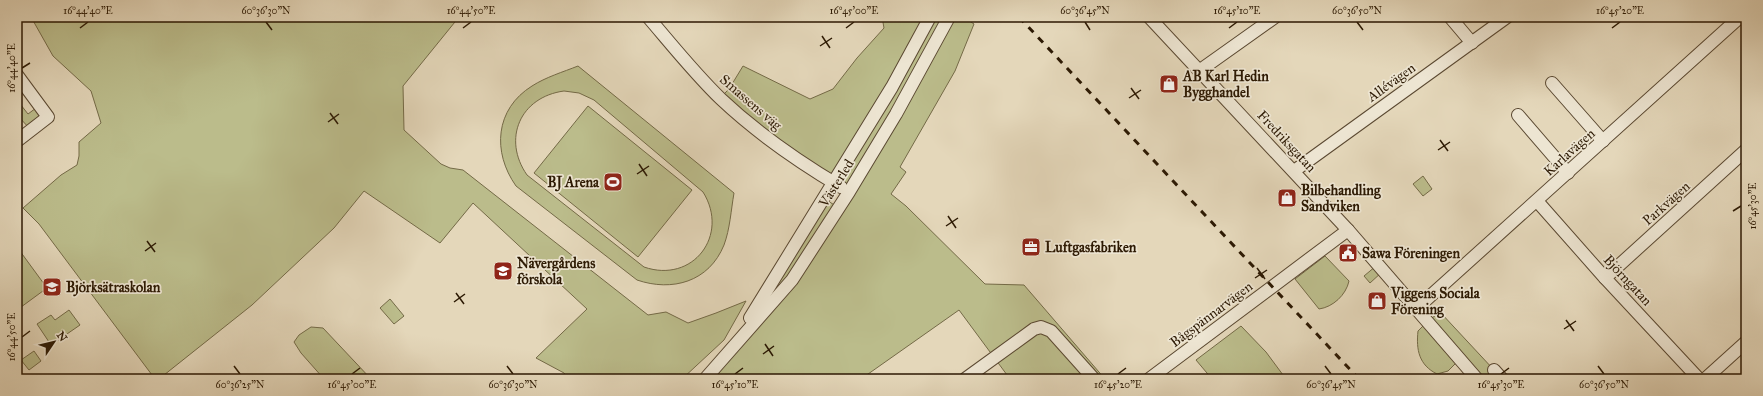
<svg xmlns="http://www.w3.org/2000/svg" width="1763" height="396" viewBox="0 0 1763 396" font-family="'IM FELL Great Primer',serif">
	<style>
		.green { fill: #bbbc8b; stroke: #746a47; fill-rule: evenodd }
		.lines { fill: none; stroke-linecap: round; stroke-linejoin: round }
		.minor-casing { stroke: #5a4831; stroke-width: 14 }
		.minor { stroke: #ede5d2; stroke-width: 12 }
		.rail { stroke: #2c1903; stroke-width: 3; stroke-dasharray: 7 7; stroke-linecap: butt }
		.ticks { fill: none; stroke: #2c1903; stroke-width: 1.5 }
		.labels { text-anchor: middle; stroke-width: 3.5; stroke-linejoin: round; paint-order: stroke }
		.poi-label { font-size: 14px; font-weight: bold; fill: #2c1903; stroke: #ede5d2; text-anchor: start }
		.street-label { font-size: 14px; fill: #2c1903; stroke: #ede5d2 }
		.neatline { fill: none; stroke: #2c1903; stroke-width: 1.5 }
		.ticks-label { font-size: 10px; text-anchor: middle; fill: #2c1903 }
	</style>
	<rect width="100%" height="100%" fill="#e4d7ba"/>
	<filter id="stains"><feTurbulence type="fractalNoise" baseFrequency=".005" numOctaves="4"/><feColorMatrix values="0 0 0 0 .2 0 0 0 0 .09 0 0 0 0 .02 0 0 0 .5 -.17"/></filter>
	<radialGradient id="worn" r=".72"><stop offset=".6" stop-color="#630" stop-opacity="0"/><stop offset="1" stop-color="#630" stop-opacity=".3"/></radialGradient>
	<g class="green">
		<polygon points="31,17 459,17 403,86 404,130 441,164 450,168 463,170 648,315 666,312 688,323 716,313 746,301 724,340 682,379 569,379 564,373 536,358 587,309 473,203 440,243 364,191 334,228 252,305 159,379 155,379 39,224 23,208 61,175 77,165 79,156 79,142 101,123 91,91 53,56"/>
		<polygon points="882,17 969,17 968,20 974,24 955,71 900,167 906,172 891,194 906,206 985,284 1024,285 1105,379 1010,379 959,310 861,379 705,379 728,352 825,199 839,208 849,192 720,98 729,89 743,66 810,99 833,89 857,58 884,28"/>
		<path d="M578,66L734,193C731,210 730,229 724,245C709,282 672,292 637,280L516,186C492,152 495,109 532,86C546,77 563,72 578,66ZM564,91L579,93L594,100L703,192C730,235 693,284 644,267L527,175C502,139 520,97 564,91Z"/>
		<polygon points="17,100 28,114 40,105 42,109 38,124 31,130 17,115"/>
		<polygon points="588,106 692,190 638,257 534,173"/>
		<polygon points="1423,176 1432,189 1423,196 1413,184"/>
		<polygon points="17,247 47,288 17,310"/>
		<path d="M1325,256L1349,281C1346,295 1333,307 1319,309L1295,279Z"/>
		<polygon points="1376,266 1382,272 1370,283 1364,276"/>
		<polygon points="390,299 404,316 394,324 380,308"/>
		<polygon points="69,310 80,325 51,345 37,324 51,315 55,320"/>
		<polygon points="1440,312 1494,370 1502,379 1477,379 1428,321"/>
		<path d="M1425,324L1457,362L1448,371L1437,374C1419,365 1416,350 1418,331Z"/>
		<polygon points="1241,326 1266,352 1286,379 1212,379 1196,360"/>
		<polygon points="311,327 323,328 371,379 324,379 301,353 294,342 299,335"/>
		<polygon points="34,351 41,361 29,370 21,360"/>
	</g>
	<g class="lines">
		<defs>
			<g id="minor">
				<path d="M648,17C672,45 695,74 721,99C757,133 799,162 841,187"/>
				<polyline points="1149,17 1348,230 1477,379"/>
				<polyline points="1450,17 1472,43"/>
				<polyline points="1199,71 1275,17"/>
				<polyline points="17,75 48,117 17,141"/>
				<polyline points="1552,83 1603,141"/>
				<polyline points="1518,115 1568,173"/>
				<polyline points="1294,171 1507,17"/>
				<polyline points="1537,201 1605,278 1699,379"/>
				<polyline points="1605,278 1746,150"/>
				<polyline points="1417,308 1740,17"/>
				<polyline points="750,318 892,87 930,17"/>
				<polyline points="1494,370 1502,379"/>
				<polyline points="705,379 792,280 849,192 896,114 949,17"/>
				<polyline points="965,379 1034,329 1041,327 1051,331 1094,379"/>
				<polyline points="1149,379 1348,230"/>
				<polyline points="1705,379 1746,342"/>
			</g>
		</defs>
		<use href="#minor" class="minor-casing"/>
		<use href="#minor" class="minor"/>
		<polyline class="rail" points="1019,17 1359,379"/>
	</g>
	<path class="ticks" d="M266,22L272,30M1085,22L1090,30M1357,22L1363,30M80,28L88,22M463,28L471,22M846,28L854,22M1229,28L1237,22M1612,28L1620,22M822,36L830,48M820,46L832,38M22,68L30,63M1131,88L1139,99M1129,98L1141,90M330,113L338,124M328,122L339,114M1440,140L1448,151M1438,150L1450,142M639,164L647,176M637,174L649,166M1733,211L1741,206M948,216L956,228M946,226L958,218M147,241L155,252M145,251L156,243M1257,268L1265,279M1255,278L1267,270M456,293L464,304M454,302L465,294M1566,320L1574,331M1564,329L1576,321M22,337L30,331M765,344L773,356M763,354L774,346M234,366L240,374M507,366L513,374M1325,366L1331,374M1598,366L1604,374M352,374L360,368M735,374L743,368M1118,374L1126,368M1501,374L1509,368"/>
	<defs>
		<symbol id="shop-square" viewBox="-11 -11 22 22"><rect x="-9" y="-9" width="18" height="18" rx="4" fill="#8f2418" stroke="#ede5d2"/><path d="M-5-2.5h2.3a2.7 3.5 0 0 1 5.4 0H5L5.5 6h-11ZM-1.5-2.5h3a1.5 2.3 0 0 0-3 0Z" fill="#fff"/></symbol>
		<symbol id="stadium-square" viewBox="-11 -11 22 22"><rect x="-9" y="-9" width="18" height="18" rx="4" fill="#8f2418" stroke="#ede5d2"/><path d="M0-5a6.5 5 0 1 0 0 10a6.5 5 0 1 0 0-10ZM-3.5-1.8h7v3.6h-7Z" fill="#fff"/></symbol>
		<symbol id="office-square" viewBox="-11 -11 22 22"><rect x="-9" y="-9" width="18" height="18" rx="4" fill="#8f2418" stroke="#ede5d2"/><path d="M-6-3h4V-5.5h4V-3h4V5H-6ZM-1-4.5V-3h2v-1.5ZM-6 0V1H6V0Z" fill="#fff"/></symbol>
		<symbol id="civic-square" viewBox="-11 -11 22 22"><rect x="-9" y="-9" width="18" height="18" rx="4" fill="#8f2418" stroke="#ede5d2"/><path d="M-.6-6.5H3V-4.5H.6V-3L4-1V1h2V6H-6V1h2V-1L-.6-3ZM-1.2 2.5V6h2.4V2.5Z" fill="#fff"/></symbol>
		<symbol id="school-square" viewBox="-11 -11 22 22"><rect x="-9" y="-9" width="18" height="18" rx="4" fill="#8f2418" stroke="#ede5d2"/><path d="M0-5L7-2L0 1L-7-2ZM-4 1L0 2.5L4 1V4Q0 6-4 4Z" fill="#fff"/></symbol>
	</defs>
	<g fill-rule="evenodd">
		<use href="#shop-square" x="1158" y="73" width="22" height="22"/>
		<use href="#stadium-square" x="602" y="171" width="22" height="22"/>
		<use href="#shop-square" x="1276" y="187" width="22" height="22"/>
		<use href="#office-square" x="1020" y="236" width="22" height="22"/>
		<use href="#civic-square" x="1337" y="242" width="22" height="22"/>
		<use href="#school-square" x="492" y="260" width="22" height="22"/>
		<use href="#school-square" x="41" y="276" width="22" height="22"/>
		<use href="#shop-square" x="1366" y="290" width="22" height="22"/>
	</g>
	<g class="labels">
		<g class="poi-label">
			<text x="1183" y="81">AB Karl Hedin<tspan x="1183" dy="16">Bygghandel</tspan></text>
			<text x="599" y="187" text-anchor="end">BJ Arena</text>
			<text x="1301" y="195">Bilbehandling<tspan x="1301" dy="16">Sandviken</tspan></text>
			<text x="1045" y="252">Luftgasfabriken</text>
			<text x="1362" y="258">Sawa Föreningen</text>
			<text x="517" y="268">Nävergårdens<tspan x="517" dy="16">förskola</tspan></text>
			<text x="66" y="292">Björksätraskolan</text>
			<text x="1391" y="298">Viggens Sociala<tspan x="1391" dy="16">Förening</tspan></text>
		</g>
		<g class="street-label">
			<text transform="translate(1391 82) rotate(-36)" y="5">Allévägen</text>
			<text transform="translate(751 102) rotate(41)" y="5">Smassens väg</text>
			<text transform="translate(1287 141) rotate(47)" y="5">Fredriksgatan</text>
			<text transform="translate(1569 152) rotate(-42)" y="5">Karlavägen</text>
			<text transform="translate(836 183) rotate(-58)" y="5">Västerled</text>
			<text transform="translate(1666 203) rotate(-42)" y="5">Parkvägen</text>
			<text transform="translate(1628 280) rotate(47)" y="5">Björngatan</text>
			<text transform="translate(1211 314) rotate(-37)" y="5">Bågspännarvägen</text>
		</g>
	</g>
	<rect width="1763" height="396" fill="none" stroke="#e4d7ba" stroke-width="44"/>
	<g transform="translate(54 342) rotate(55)" stroke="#ede5d2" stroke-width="3" paint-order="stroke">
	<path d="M0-3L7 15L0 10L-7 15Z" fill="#2c1903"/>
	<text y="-6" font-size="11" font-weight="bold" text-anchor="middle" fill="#2c1903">N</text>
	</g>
	<rect x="22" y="22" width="1719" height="352" class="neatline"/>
	<g class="ticks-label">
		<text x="88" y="14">16°44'40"E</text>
		<text x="266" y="14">60°36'30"N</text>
		<text x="471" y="14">16°44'50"E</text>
		<text x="854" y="14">16°45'00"E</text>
		<text x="1085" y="14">60°36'45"N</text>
		<text x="1237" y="14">16°45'10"E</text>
		<text x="1357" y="14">60°36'50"N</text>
		<text x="1620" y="14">16°45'20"E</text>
		<text transform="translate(11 68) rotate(-90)" y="4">16°44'40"E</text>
		<text transform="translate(1752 206) rotate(-90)" y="4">16°45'30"E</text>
		<text transform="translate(11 337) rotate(-90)" y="4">16°44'50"E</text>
		<text x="240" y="388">60°36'25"N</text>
		<text x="352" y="388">16°45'00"E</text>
		<text x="513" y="388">60°36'30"N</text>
		<text x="735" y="388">16°45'10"E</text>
		<text x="1118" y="388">16°45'20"E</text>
		<text x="1331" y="388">60°36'45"N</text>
		<text x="1501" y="388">16°45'30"E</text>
		<text x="1604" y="388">60°36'50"N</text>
	</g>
	<rect width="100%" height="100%" filter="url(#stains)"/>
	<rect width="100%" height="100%" fill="url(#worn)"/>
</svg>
